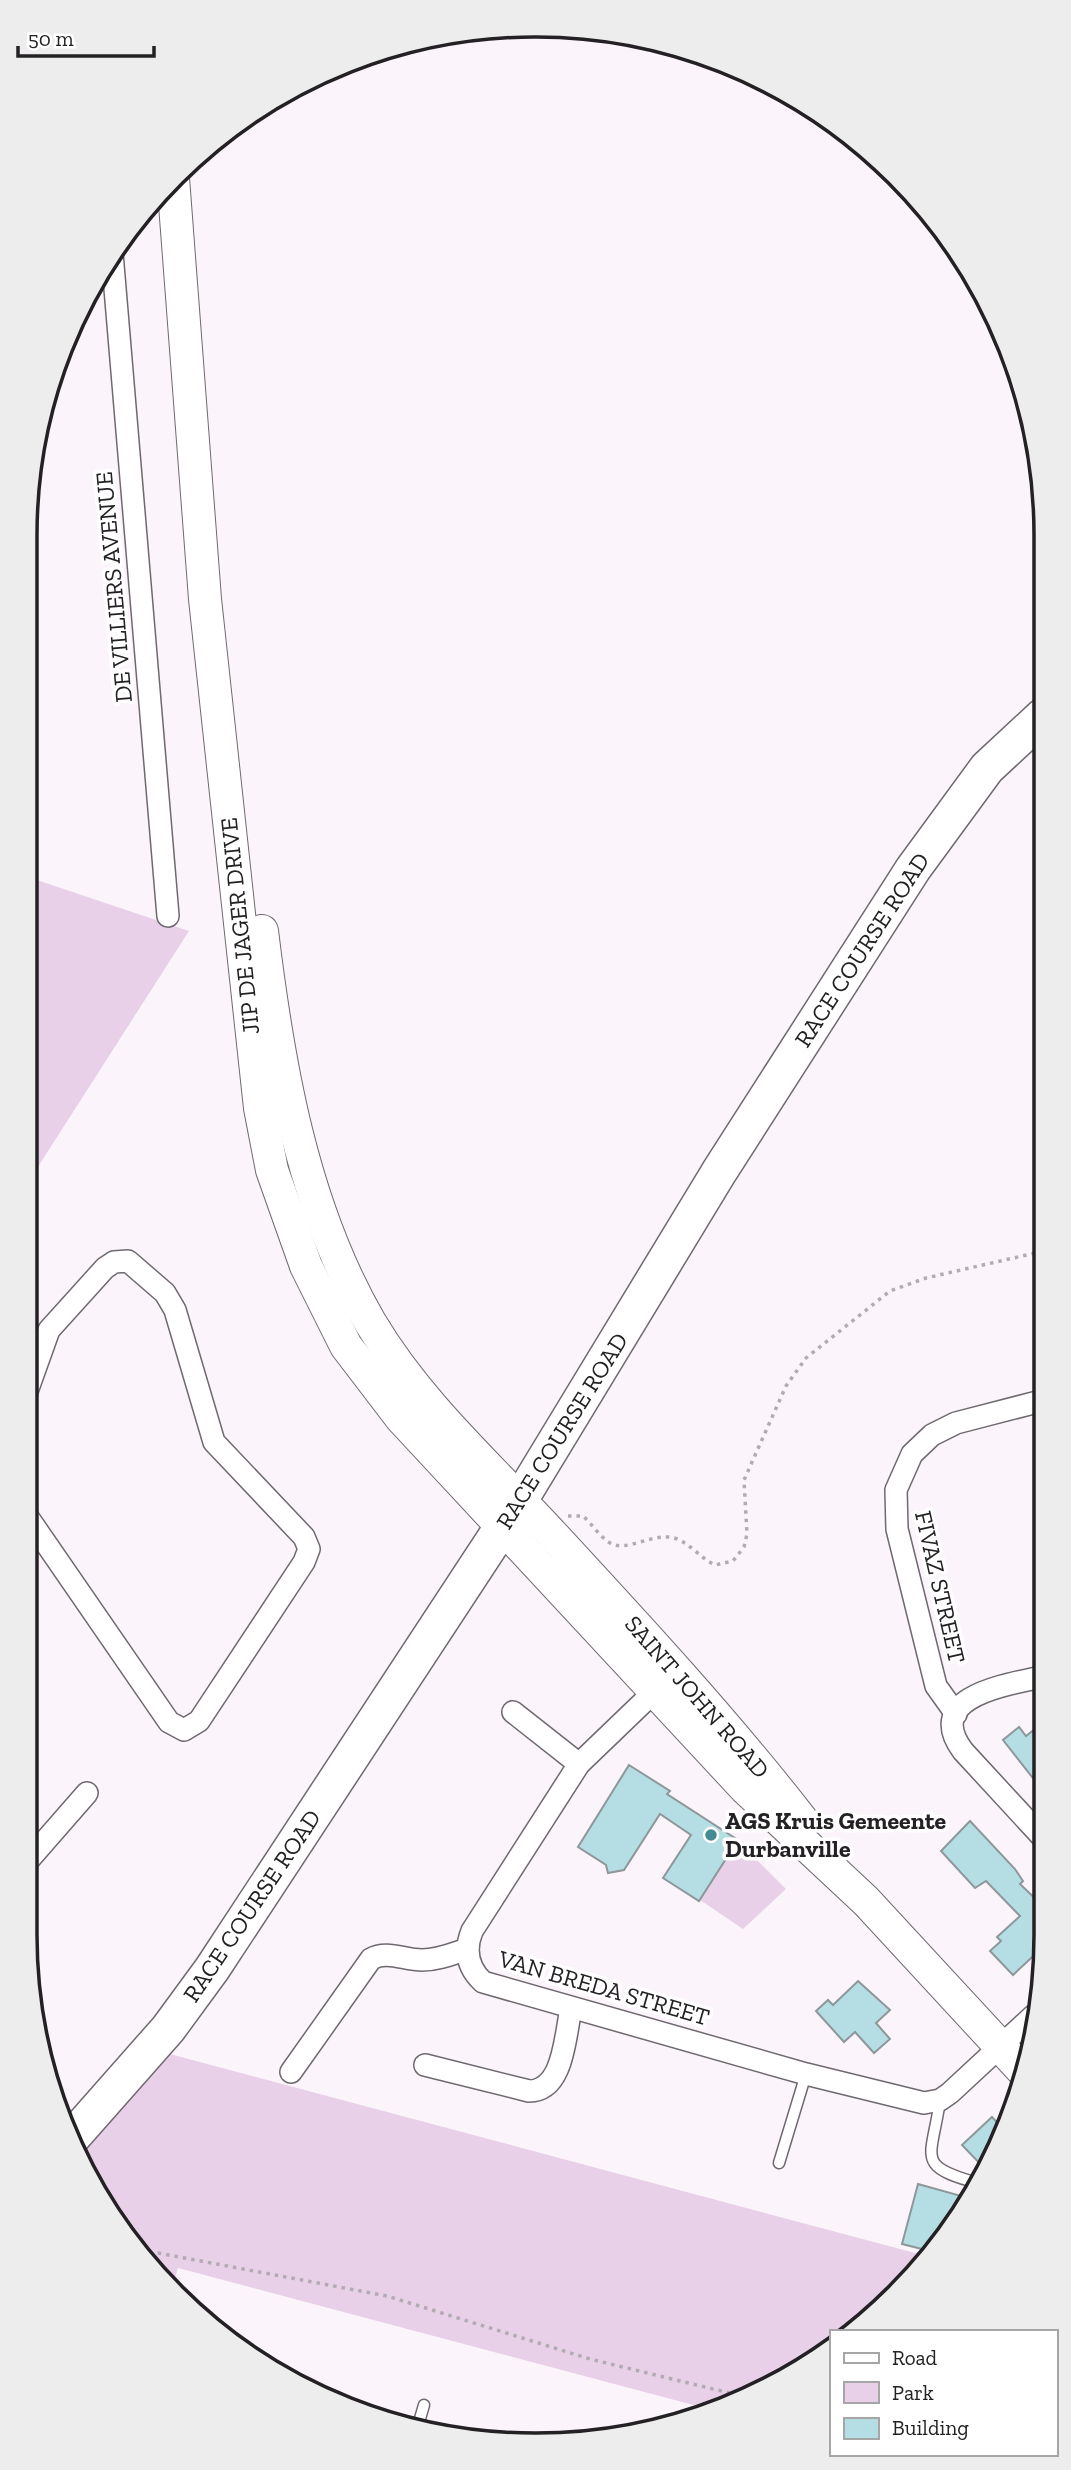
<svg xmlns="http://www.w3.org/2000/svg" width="1071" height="2470" viewBox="0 0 1071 2470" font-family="'Zilla Slab',serif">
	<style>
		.green { fill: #e9d0e9 }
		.building { fill: #b4dee3; stroke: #8e9799; stroke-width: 2 }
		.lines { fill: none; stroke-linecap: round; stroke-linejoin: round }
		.lane-casing { stroke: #6f696f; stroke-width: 13 }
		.street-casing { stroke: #6f696f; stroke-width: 24 }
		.secondary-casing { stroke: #6f696f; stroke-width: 34 }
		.primary-casing { stroke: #6f696f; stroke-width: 38 }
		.path { stroke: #b1acb1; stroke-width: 3.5; stroke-dasharray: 3.5 5; stroke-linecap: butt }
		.lane { stroke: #fff; stroke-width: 10 }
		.street { stroke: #fff; stroke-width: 21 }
		.secondary { stroke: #fff; stroke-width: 32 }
		.primary { stroke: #fff; stroke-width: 35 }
		.poi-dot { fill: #448b93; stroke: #fff; stroke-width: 2.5 }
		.labels { text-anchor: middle; stroke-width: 7; stroke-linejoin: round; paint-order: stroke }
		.street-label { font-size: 24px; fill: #242124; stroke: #fff }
		.poi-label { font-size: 24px; font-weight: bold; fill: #242124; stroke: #fff; text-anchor: start }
		.rim { fill: none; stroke: #242124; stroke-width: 3.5 }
	</style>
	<rect width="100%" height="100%" fill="#fbf5fb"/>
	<g class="green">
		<polygon points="25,876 189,931 25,1187"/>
		<polygon points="738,1841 786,1889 743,1929 700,1900"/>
		<path d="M166,2053L930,2257L920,2271L846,2332H831V2344L791,2377L716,2411L178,2268L172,2288C130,2254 98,2201 76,2152Z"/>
	</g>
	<g class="building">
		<polygon points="1046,1720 1046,1774 1036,1782 1003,1740 1019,1727 1026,1736"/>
		<polygon points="629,1765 670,1791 667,1794 738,1840 699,1901 663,1878 691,1835 660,1814 624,1870 608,1873 606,1865 578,1847"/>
		<polygon points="970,1821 1015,1869 1023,1881 1020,1884 1046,1909 1045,1945 1013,1975 990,1951 1001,1941 997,1937 1020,1916 986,1881 975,1888 941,1851"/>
		<polygon points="858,1981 890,2010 876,2023 890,2039 874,2053 855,2032 844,2042 816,2011 828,2000 833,2005"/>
		<polygon points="992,2117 1005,2131 987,2171 962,2145"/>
		<polygon points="918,2184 972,2199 934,2252 902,2244"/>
	</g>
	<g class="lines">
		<defs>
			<g id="lane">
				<path d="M940,2100C932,2159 913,2166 981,2184"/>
				<polyline points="779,2163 806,2074"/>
				<polyline points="417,2429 424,2405"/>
			</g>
			<g id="street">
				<polyline points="112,253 168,916"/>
				<polyline points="25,1513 169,1722 184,1730 199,1721 304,1562 309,1549 304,1537 214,1442 175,1310 165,1293 128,1261 114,1262 105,1268 49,1330 25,1397"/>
				<path d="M1046,1676C1012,1684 921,1695 963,1751L1046,1841"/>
				<path d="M656,1690L579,1764L472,1931C464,1951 468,1968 483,1982L806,2074L924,2103L940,2100L950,2093L1033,2016"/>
				<polyline points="513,1712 579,1764"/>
				<polyline points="956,1714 936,1686 897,1529 896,1490 912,1454 932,1435 956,1423 1045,1400"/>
				<polyline points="25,1864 87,1793"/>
				<path d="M425,2065L529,2091C564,2091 565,2035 571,2009"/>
				<path d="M291,2072L371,1959C387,1950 404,1960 422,1960C438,1960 452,1954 467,1949"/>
			</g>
			<g id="secondary">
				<polyline points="173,178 205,599 260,1108 272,1170 306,1266 346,1346 401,1418 745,1788 866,1901 1024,2072"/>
				<path d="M262,931C278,1063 302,1205 370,1322C418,1403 488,1465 551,1533C637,1626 724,1720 802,1820"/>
			</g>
			<polyline id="primary" points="70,2140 168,2029 212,1969 520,1500 719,1172 913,869 987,768 1043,716"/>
		</defs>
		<use href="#lane" class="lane-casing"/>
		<use href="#street" class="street-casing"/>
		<use href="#secondary" class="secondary-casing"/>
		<use href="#primary" class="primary-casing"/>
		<g class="path">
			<path d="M568,1516H583C592,1524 600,1537 610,1543C627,1553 652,1532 674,1538C689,1542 700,1558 715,1565L733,1561L744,1547L747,1534L744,1480L786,1386L806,1358L890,1291L926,1278L1044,1251"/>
			<polyline points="141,2256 158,2253 387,2296 590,2359 746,2397"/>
		</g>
		<use href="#lane" class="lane"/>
		<use href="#street" class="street"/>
		<use href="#secondary" class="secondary"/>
		<use href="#primary" class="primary"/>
	</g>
	<circle class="poi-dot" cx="711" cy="1835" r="7"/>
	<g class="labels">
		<g class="street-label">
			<text transform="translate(114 587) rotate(-95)" y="8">DE VILLIERS AVENUE</text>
			<text transform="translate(240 926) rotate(-96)" y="8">JIP DE JAGER DRIVE</text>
			<text transform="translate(862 950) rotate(-57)" y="8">RACE COURSE ROAD</text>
			<text transform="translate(562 1431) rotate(-58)" y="8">RACE COURSE ROAD</text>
			<text transform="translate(940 1587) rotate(77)" y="8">FIVAZ STREET</text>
			<text transform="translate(697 1697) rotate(49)" y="8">SAINT JOHN ROAD</text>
			<text transform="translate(252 1906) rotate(-56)" y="8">RACE COURSE ROAD</text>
			<text transform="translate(604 1988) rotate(16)" y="8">VAN BREDA STREET</text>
		</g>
		<g class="poi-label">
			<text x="725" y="1829">AGS Kruis Gemeente<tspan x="725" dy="28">Durbanville</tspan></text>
		</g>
	</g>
	<path d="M0 0H1071V2470H0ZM535 37H536A498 498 0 0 1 1034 535V1935A498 498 0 0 1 536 2433H535A498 498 0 0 1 37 1935V535A498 498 0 0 1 535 37Z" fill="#ededed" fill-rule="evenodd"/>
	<path class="rim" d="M535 37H536A498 498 0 0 1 1034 535V1935A498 498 0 0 1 536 2433H535A498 498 0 0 1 37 1935V535A498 498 0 0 1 535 37Z"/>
	<rect x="830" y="2330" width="228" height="126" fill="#ffffff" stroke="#a7a6a7" stroke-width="2"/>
	<rect x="844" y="2353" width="35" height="10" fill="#ffffff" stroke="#a7a6a7" stroke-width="2"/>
	<text x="892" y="2365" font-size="21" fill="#242124">Road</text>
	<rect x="844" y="2382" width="35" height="21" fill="#e9d0e9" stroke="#a7a6a7" stroke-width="2"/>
	<text x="892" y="2400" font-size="21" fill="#242124">Park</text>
	<rect x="844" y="2418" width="35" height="21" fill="#b4dee3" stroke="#a7a6a7" stroke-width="2"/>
	<text x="892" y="2435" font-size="21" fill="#242124">Building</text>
	<path d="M18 46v10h136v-10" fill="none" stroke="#242124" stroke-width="3.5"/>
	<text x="28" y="46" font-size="21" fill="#242124" stroke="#ffffff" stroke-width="5" paint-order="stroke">50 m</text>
</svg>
